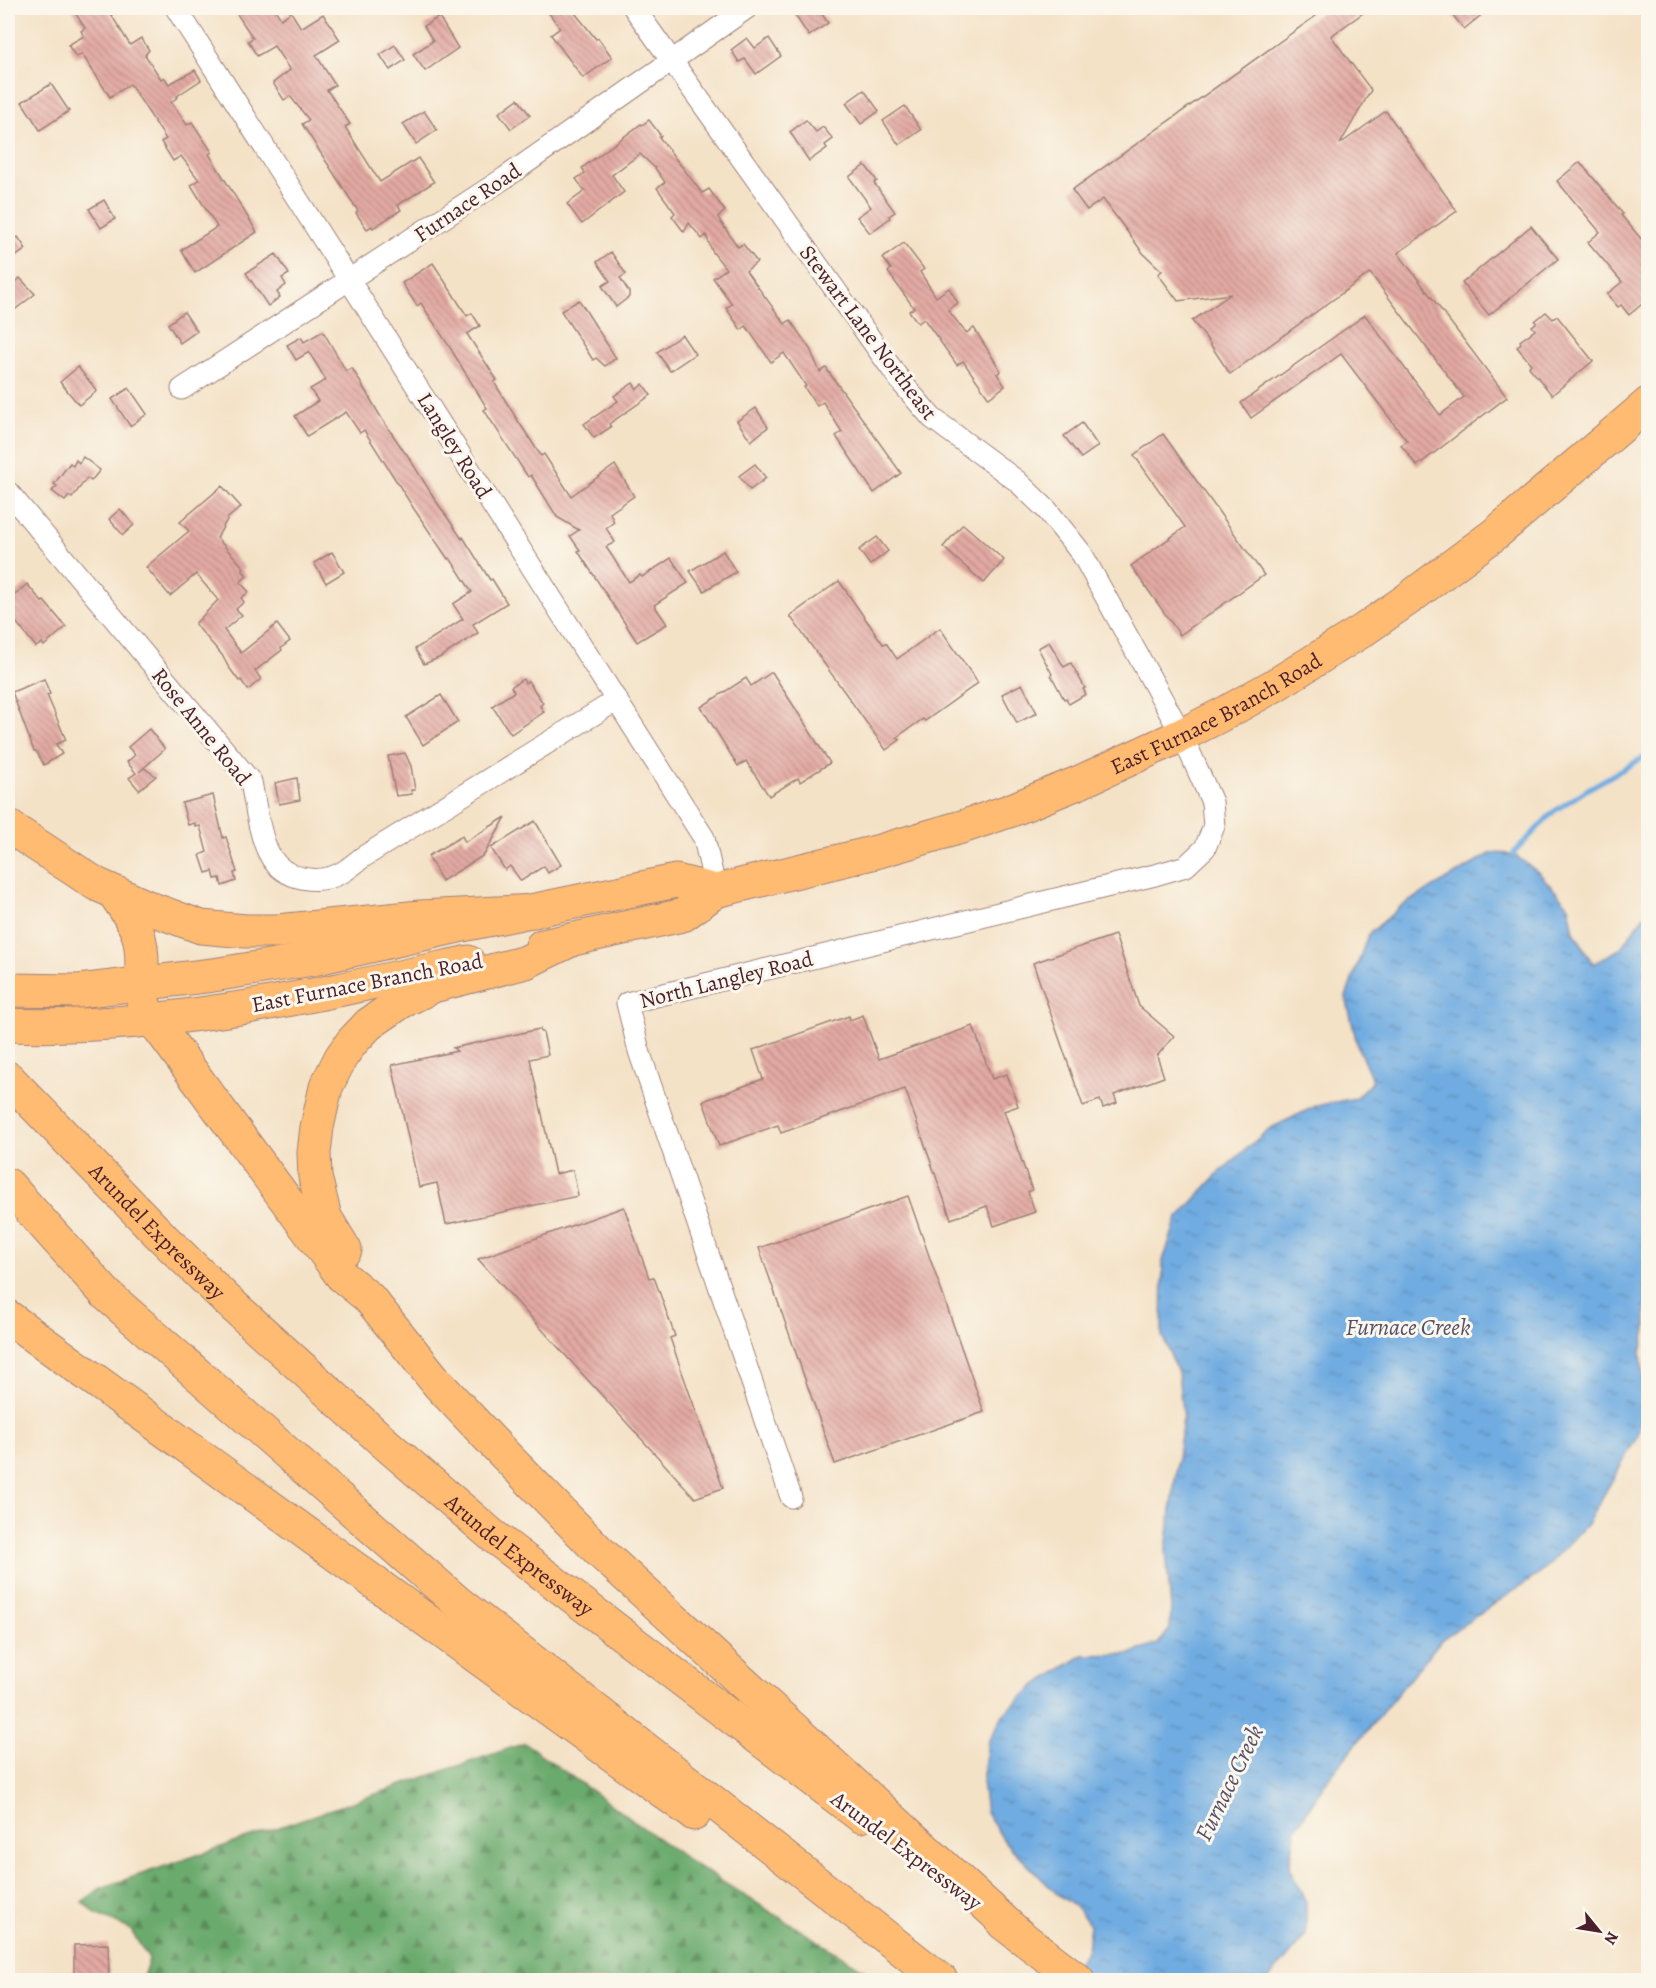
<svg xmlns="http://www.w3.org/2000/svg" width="1656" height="1988" viewBox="0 0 1656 1988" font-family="Alegreya,serif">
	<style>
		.forest { fill: url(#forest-firs); stroke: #5a644c; stroke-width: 1.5 }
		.water { fill: url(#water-ripples); stroke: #5d6686; stroke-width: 1.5 }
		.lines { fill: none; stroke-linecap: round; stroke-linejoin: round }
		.stream { stroke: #70ace1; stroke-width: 5 }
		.building { fill: url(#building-back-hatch) }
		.minor-casing { stroke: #9f8079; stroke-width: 23 }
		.primary-casing { stroke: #9f8079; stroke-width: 35 }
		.motorway-casing { stroke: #9f8079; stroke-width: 35 }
		.minor { stroke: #fff; stroke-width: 21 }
		.primary { stroke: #ffbb71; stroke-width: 33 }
		.motorway { stroke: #ffbb71; stroke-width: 33 }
		.labels { text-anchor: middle; stroke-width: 6; stroke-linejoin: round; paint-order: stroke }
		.street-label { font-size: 22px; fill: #4a1f2b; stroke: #fbf7ec }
		.water-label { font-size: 24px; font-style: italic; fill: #57506b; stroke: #fbf7ec }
	</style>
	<defs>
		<pattern id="forest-firs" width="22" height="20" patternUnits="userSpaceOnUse" patternTransform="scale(1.5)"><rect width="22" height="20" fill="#6baa6d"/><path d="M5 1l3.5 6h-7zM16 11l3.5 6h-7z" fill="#5a8a5a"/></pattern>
		<pattern id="water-ripples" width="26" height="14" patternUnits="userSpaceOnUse" patternTransform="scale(1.5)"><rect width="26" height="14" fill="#70ace1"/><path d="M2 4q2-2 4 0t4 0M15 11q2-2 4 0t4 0" fill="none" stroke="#5e8bb7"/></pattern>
		<pattern id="building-back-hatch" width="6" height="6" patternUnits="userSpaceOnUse" patternTransform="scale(1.5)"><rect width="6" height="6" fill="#e3aaa3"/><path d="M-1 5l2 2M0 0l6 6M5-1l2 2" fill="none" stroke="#ba8a85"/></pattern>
	</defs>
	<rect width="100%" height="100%" fill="#fbf7ec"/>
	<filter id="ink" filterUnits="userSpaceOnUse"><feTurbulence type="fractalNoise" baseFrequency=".0167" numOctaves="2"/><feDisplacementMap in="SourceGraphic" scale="12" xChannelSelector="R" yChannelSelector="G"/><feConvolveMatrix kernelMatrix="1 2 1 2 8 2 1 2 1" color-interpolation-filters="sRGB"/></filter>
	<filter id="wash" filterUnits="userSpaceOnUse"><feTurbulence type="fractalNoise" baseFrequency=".008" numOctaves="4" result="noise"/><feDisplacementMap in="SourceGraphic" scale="24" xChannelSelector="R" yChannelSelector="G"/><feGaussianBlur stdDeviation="1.35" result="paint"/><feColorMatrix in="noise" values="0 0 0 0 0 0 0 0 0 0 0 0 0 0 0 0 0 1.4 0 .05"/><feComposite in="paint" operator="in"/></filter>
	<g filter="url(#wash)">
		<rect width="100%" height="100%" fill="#f4e2c7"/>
		<polygon class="forest" points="525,1743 692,1863 863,1969 877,1980 142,1980 149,1959 130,1929 96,1914 82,1902 101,1888"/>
		<polygon class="water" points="1492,853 1513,854 1539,873 1569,906 1574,932 1593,964 1620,949 1648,910 1648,1270 1645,1279 1646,1330 1641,1352 1644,1395 1638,1435 1587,1524 1541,1573 1442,1639 1327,1780 1296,1828 1289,1868 1306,1902 1306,1935 1268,1980 1063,1980 1087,1950 1090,1925 1077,1908 1057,1894 1005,1842 986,1813 982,1781 988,1742 1003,1715 1033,1687 1083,1655 1130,1654 1158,1644 1170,1629 1171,1608 1166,1550 1183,1418 1178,1373 1162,1335 1163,1261 1177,1219 1218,1174 1269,1129 1316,1106 1356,1098 1373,1081 1358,1048 1346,997 1368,935 1401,906"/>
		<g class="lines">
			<polyline class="stream" points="1513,854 1553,812 1588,789 1648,755"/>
		</g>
		<g id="blocks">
			<g class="building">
				<polygon points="72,8 107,8 130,45 141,38 149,50 145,55 161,79 164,77 169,84 195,70 201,80 177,96 178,97 171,102 187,125 192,122 212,152 209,154 257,232 195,273 181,250 217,227 191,185 199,180 181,156 173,161 161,142 166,139 130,84 110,97 82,54 76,57 68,45 84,36 81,31 85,28"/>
				<polygon points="233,8 274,8 281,19 291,12 301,28 323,14 340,40 316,55 335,85 327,90 350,124 345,127 380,182 418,158 434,182 398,205 401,210 373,228 372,226 367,229 356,213 358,211 302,124 309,120 290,96 284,100 273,83 290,70 274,46 257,56 248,41 253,38"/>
				<polygon points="545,8 571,8 596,39 598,38 612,57 583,78 551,35 560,28"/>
				<polygon points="804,8 818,8 828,23 809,36 794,14"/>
				<polygon points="1327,8 1370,8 1331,36 1371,90 1340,144 1386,111 1457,211 1398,253 1507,397 1417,466 1401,445 1407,441 1341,354 1251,418 1241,403 1365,315 1440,415 1464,397 1370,273 1230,374 1204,335 1192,321 1231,294 1178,301 1158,274 1162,271 1143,253 1103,199 1087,210 1072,190"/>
				<polygon points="1447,8 1490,8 1464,29"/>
				<polygon points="439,17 458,48 425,71 413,54 433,41 424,26"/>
				<polygon points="747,38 755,48 769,38 781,56 756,74 745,59 739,62 731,50"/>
				<polygon points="395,45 405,60 390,70 380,55"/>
				<polygon points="51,84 69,111 40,130 22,102"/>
				<polygon points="864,90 879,111 861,124 846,103"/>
				<polygon points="518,99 530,115 511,129 499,113"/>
				<polygon points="905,106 921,130 899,145 883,121"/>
				<polygon points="424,111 437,130 416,144 403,124"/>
				<polygon points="649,120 661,136 659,137 702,193 709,189 725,211 718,217 722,224 738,247 743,244 757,262 746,271 785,324 790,320 810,349 820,372 826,368 901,473 874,493 836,436 842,432 823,402 817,406 804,387 806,386 784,353 771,362 746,326 741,330 726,308 732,304 713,278 726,269 712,251 706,235 702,239 689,223 684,232 672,216 675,213 657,188 665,182 655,168 640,154 612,175 624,192 582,224 567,204 585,191 576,179 585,173 582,168 641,124 642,125"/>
				<polygon points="806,120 816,132 823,127 833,139 825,145 827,148 809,161 790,132"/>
				<polygon points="1580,162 1623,214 1621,215 1648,247 1648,299 1629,315 1621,305 1618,307 1607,294 1622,282 1588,242 1600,232 1557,181"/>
				<polygon points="865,165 877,181 874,183 895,212 889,216 890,218 870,233 857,217 871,207 849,177"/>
				<polygon points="104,200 115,219 101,228 89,209"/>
				<polygon points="1531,226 1558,259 1489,315 1462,283"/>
				<polygon points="18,237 26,249 8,262 8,244"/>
				<polygon points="904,243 924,269 920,272 936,297 949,288 958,303 948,310 966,333 974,328 1001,371 997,374 1005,386 989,398 963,361 957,365 924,319 918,323 909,311 914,308 888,272 891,269 883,258"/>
				<polygon points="611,252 626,274 620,278 629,292 629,297 616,307 602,286 610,281 597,262"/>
				<polygon points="276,254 289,274 282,278 286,285 277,292 280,297 268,306 246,273"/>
				<polygon points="433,263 467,316 472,313 480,326 467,334 497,380 494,382 513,413 541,456 544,454 571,496 615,465 634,496 610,513 614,522 606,528 615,542 606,547 629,582 640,575 642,577 671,558 688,583 654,605 667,624 637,642 578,551 580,550 570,536 579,530 557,517 531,475 528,477 484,410 487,408 449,346 421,303 417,306 402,283"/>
				<polygon points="20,278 35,294 8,315 8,289"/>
				<polygon points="579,300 616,358 605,366 596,358 593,360 561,311"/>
				<polygon points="184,312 197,331 180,343 168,324"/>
				<polygon points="1546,312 1553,319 1557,316 1593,361 1552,395 1529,367 1531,364 1517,347 1521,343 1520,341 1535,330 1532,326 1536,323 1535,321"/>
				<polygon points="323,331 346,371 352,368 382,419 405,453 406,453 436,501 462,539 463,537 490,580 492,579 507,603 473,624 478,633 441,657 424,664 415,649 463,619 453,604 472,592 450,558 448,559 414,509 364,430 360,433 346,412 307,436 295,416 318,401 310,389 326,380 309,352 296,360 287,345 301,337 304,342"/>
				<polygon points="682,335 695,354 670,371 657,352"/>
				<polygon points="78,367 97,391 79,405 60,382"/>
				<polygon points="633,383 637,389 643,384 651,395 609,424 611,427 594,438 584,424 618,401 614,396"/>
				<polygon points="129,388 147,414 130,426 112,399"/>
				<polygon points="756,408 768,427 751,441 737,421"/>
				<polygon points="1082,423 1098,446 1081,458 1064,436"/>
				<polygon points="1163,434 1264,575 1180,635 1131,566 1185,527 1134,455"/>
				<polygon points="83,457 100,470 91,481 87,478 72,498 69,496 65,501 52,491 57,486 54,484 70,463 73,466 76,460 79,463"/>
				<polygon points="755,464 766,478 750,490 739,476"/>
				<polygon points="222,486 241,507 228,518 217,538 244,568 242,570 247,576 240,582 249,592 241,598 244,602 236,609 242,615 224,630 241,653 277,624 290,641 281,648 282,650 255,671 261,679 248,690 241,680 239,681 228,666 222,655 195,624 218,600 196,574 170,596 146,567 189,531 180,522"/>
				<polygon points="120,509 134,525 123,535 109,519"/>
				<polygon points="963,524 1004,560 984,583 943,547"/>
				<polygon points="877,537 888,551 870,565 859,550"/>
				<polygon points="723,551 736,572 704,591 690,571"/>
				<polygon points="332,552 344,572 326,583 314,563"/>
				<polygon points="839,581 883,644 886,643 897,659 940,628 978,683 925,721 923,719 897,737 900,740 886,750 790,616"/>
				<polygon points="27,584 42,602 44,601 66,627 44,646 42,643 36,647 8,612 8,601"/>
				<polygon points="1049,642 1064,667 1071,663 1085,688 1083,689 1086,694 1069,704 1066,698 1064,699 1051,675 1052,674 1038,648"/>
				<polygon points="772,672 830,763 800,782 798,778 769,796 746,761 738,766 701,707 746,678 751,686"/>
				<polygon points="44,679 50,694 47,695 66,740 56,744 62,754 44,765 36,751 34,751 12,692"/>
				<polygon points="523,679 525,683 528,681 543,703 540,706 544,712 511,734 492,706 514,692 511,687"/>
				<polygon points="1022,684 1037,713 1017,723 1002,694"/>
				<polygon points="441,695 458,722 423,745 406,717"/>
				<polygon points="149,729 165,749 139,772 144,768 156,776 139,790 129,778 136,773 127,762 135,755 128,747"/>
				<polygon points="405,753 411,766 415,790 411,790 412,794 396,796 388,756"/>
				<polygon points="297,778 300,800 279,804 275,783"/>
				<polygon points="213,795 223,838 226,837 237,872 234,873 236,881 222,886 220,878 215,879 213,871 206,873 200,855 207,852 200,826 195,827 195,823 188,825 182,803"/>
				<polygon points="506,817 484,855 442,881 428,856 462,836 465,842"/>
				<polygon points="535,821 561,865 548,873 544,866 521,881 510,866 505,870 491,848"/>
				<polygon points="1115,935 1139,1006 1174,1036 1157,1056 1164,1077 1114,1095 1117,1103 1103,1108 1100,1100 1083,1106 1033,963"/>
				<polygon points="863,1015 879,1059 973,1026 992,1079 1007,1074 1018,1106 1004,1111 1032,1190 1028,1192 1035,1212 994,1226 987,1206 951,1219 905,1089 781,1133 778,1125 719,1146 703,1101 763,1079 753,1050 849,1016 850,1020"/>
				<polygon points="540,1029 541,1032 543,1032 548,1055 530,1059 555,1174 573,1170 578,1196 446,1224 437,1183 419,1187 392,1065 457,1051 453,1048"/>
				<polygon points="908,1196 984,1412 835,1464 759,1248"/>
				<polygon points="624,1207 649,1278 654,1277 675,1336 670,1338 723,1488 695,1498 478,1259"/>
				<polygon points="108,1944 109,1977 101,1976 101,1980 82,1980 82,1976 74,1976 74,1945"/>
			</g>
		</g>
	</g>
	<g filter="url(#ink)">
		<use href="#blocks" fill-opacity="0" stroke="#9f8079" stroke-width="1.5"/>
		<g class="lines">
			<defs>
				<g id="minor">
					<polyline points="176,8 704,838 716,891"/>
					<polyline points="634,8 902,383 932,418 1017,481 1047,510 1082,554 1182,735 1212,802 1214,826 1205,848 1186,866 1155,875 627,1003 639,1051 791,1497"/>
					<polyline points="182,389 506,177 747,8"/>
					<path d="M8,492L251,782C255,802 260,841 271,857C284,880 319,885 341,873C349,869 356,862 363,857L617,700"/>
				</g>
				<g id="primary">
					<path id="s1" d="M542,946L683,915L716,891L876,852L965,826L1009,811L1080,782L1182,735L1227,712L1275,685L1362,631L1408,599L1495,534L1648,404"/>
					<polyline points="8,990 79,991 213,975 313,959 463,925 676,881 716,891"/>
					<path d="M8,1025C163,1031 317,995 468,962"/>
				</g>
				<g id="motorway">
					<polyline points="8,826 96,884 152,909 201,927 246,931 277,931 420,917 535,911"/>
					<path d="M114,893C123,906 135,922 139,937C149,975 128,997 160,1029L342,1276L369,1298L439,1385L503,1453L599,1551L1020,1936"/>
					<path id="s2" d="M8,1078L163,1238L228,1301L387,1445L493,1536L861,1816"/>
					<polyline points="8,1185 107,1295 456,1601 941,1980"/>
					<polyline points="345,1250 325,1217 315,1177 314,1153 317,1127 326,1087 341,1057 352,1042 369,1024 401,1002 433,986 526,962 569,941"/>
					<polyline points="8,1317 694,1814"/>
					<polyline points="1003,1923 1078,1980"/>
				</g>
			</defs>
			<use href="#minor" class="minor-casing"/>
			<use href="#primary" class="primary-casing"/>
			<use href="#motorway" class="motorway-casing"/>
			<use href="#minor" class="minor"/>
			<use href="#primary" class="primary"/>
			<use href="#motorway" class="motorway"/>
		</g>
	</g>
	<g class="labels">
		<g class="street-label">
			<text transform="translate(467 202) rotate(-34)" y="8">Furnace Road</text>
			<text transform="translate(869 332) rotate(53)" y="8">Stewart Lane Northeast</text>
			<text transform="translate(455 445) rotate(58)" y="8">Langley Road</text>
			<text dy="8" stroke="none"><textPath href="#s1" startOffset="718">East Furnace Branch Road</textPath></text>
			<text transform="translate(202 726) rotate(51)" y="8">Rose Anne Road</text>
			<text transform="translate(726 979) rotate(-14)" y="8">North Langley Road</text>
			<text transform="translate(367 982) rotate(-11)" y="8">East Furnace Branch Road</text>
			<text dy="8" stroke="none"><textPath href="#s2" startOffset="214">Arundel Expressway</textPath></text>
			<text dy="8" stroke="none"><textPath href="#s2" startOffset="700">Arundel Expressway</textPath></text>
			<text transform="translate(907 1850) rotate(37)" y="8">Arundel Expressway</text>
		</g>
		<g class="water-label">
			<text x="1408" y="1335">Furnace Creek</text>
			<text transform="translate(1229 1783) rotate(-64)" y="8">Furnace Creek</text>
		</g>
	</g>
	<rect width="1656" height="1988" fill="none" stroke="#fbf7ec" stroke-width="30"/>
	<g transform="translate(1599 1931) rotate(120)" stroke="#fbf7ec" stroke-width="4.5" paint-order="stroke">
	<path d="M0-4.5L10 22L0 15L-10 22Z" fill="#4a1f2b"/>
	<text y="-9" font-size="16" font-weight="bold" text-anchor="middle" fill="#4a1f2b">N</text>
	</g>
</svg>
